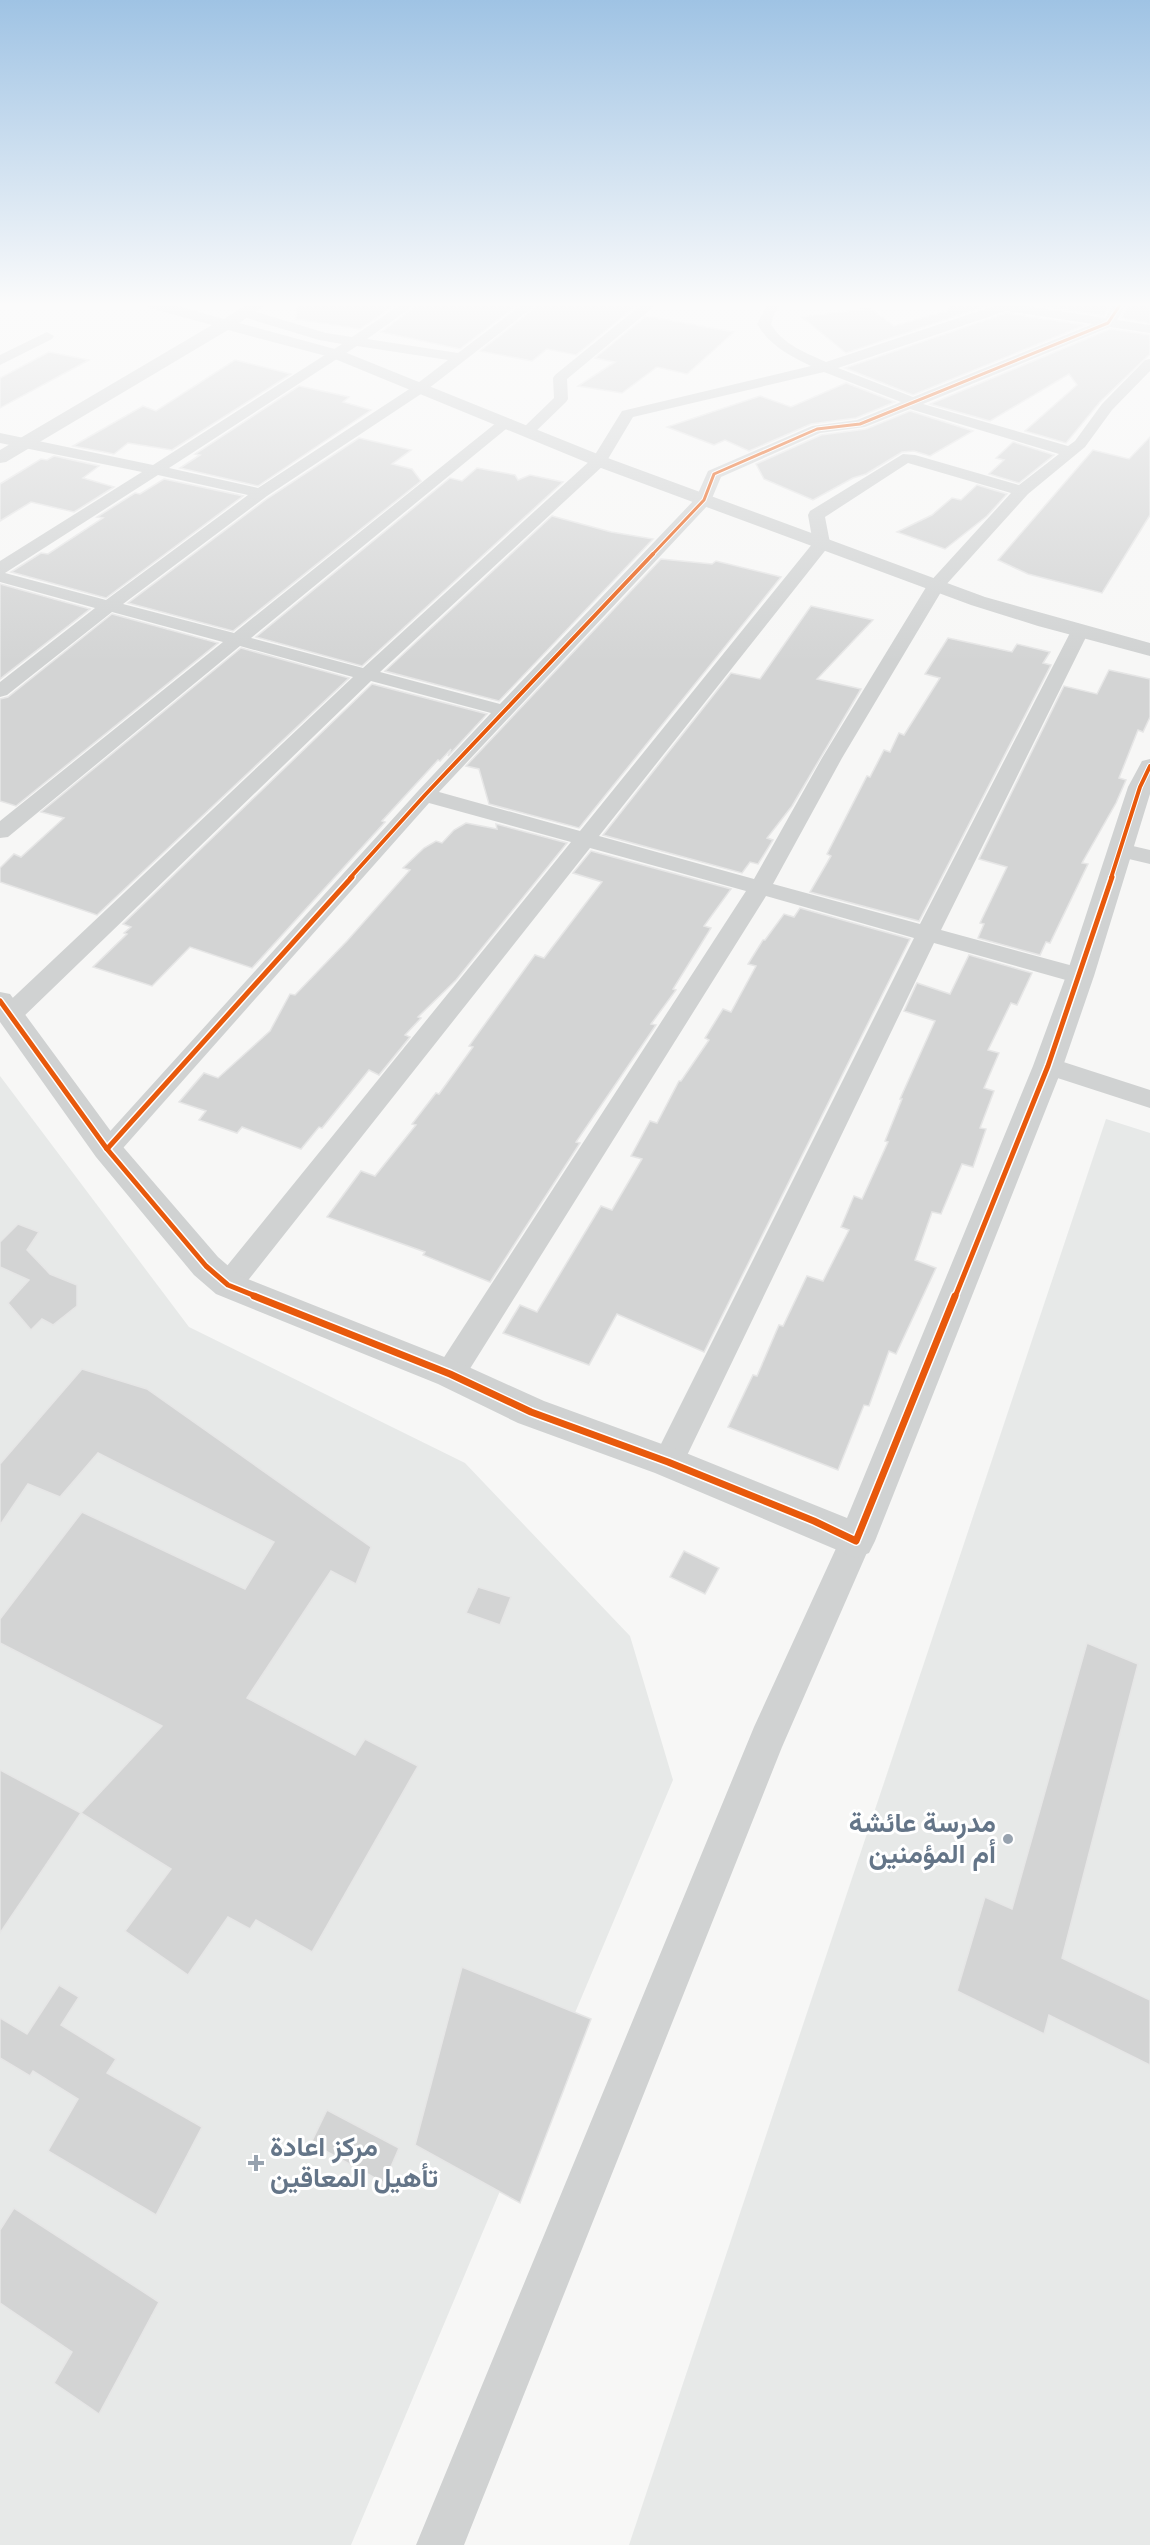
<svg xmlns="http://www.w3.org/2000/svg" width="1150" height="2545" viewBox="0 0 1150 2545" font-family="Karla,Vazirmatn,sans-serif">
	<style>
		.built { fill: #e7e9e8 }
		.building { fill: #d3d4d4; stroke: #e6e6e6; stroke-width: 1.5 }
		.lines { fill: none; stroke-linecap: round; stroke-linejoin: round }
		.minor { fill: #d0d2d2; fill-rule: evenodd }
		.tertiary { fill: #d0d2d2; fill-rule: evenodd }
		.cycleway-far3-casing { stroke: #fff; stroke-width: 5 }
		.cycleway-far2-casing { stroke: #fff; stroke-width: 6 }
		.cycleway-far1-casing { stroke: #fff; stroke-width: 8 }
		.cycleway-casing { stroke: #fff; stroke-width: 10 }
		.cycleway-far3 { stroke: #e8590c; stroke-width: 3 }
		.cycleway-far2 { stroke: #e8590c; stroke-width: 4 }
		.cycleway-far1 { stroke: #e8590c; stroke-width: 5 }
		.cycleway { stroke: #e8590c; stroke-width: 7 }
		.poi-dot { fill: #97a2ae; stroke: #fff; stroke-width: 2 }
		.labels { text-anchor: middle; stroke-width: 6; stroke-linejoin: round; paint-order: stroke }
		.near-poi-label { font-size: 27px; font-weight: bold; fill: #647588; stroke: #fff; text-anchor: end }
	</style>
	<rect width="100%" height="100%" fill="#f7f7f6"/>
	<g class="built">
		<polygon points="0,1076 189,1327 465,1463 630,1636 673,1780 351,2545 0,2545"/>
		<polygon points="1106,1119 1150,1133 1150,2545 629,2545"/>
	</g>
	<g class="building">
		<polygon points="297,305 395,305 360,329 296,319"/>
		<polygon points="417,305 517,305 460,349 381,332"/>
		<polygon points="538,305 637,305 576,355 547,349 532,361 480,351"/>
		<polygon points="948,305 989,305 846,353 802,317 870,308 894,326 947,311"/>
		<polygon points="1038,305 1110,305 1104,316"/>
		<polygon points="1128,305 1150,305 1150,323 1121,318"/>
		<polygon points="1006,313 1085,325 913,395 845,368"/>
		<polygon points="646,316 734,332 687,374 657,367 622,393 578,386 615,362 595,358"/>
		<polygon points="1110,329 1150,335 1150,354 1100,402 1066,443 1025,431 1077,385 1069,374 990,421 930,404"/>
		<polygon points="49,352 89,360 0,408 0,378"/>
		<polygon points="235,360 291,374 172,450 128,443 114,454 73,446 143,406 156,411"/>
		<polygon points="846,383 895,402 856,418 811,424 749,451 725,440 714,445 667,427 760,396 791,407"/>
		<polygon points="299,386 349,397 343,402 371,410 258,486 180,468 200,455 195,454"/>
		<polygon points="910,411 973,431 930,456 914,451 902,452 866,474 853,478 813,500 764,479 756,464 821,435 866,429"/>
		<polygon points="1150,437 1150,515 1102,593 1028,574 998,560 1093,450 1129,459"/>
		<polygon points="359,438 411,450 392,464 412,469 421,481 233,631 128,603 268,498"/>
		<polygon points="1013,442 1054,455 1019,483 989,474 1004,460 996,458"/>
		<polygon points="54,456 99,466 83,478 114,487 74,512 31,502 0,521 0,484 41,459 47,460"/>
		<polygon points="477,468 515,475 518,480 530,475 563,482 362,666 256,637 450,478 462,481"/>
		<polygon points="164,479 243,496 106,598 11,572 41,553 48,554 103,518 97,517 135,493 140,494"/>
		<polygon points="977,485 1007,494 987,516 945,549 897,532 932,515 952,498 961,500"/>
		<polygon points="552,516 611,532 653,539 499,701 385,671"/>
		<polygon points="661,559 712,564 716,561 781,577 579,828 489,804 479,769 466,766"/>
		<polygon points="0,584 90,609 0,679"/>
		<polygon points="811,606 873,620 817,679 861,689 792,806 767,838 773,840 758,864 750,862 742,873 603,835 731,673 760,679"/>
		<polygon points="112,614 218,643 16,806 0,801 0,699 8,697"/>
		<polygon points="948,638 1012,652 1017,644 1050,652 1043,663 1051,665 919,921 810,892 831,856 827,854 867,776 870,777 884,750 890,752 899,733 904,735 940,678 925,674"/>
		<polygon points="241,648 349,678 97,915 0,882 0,868 14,854 21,857 64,818 41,812"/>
		<polygon points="1109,670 1150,679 1150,717 1143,732 1138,730 1119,778 1126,780 1116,803 1082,863 1088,864 1050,943 1046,942 1040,955 978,938 984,924 980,923 1007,867 979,859 1064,686 1097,694"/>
		<polygon points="372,684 487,714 448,756 451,749 440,761 438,760 382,821 385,822 252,968 190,947 152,986 93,967 127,934 124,933 131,927 123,924"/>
		<polygon points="466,823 497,829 496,824 567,843 456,980 418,1017 421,1018 405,1035 410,1037 379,1075 369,1070 322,1128 319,1127 301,1149 242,1127 237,1133 199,1120 206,1111 179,1102 204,1073 218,1078 270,1031 290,994 295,995 347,941 410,870 403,868 424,848 436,841 442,843 454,830"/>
		<polygon points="591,851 731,889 704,926 711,928 673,989 676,990 651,1024 656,1025 576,1142 580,1143 490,1282 423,1255 425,1252 327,1217 361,1171 375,1176 416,1125 412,1124 436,1093 439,1094 473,1047 469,1046 535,955 544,958 602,882 573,873"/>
		<polygon points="800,908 910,939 704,1352 617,1314 589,1365 503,1333 520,1305 537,1312 601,1206 612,1210 642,1159 631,1156 650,1121 657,1123 679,1081 681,1081 709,1040 705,1038 723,1009 731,1012 756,966 748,964 763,940 765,940 784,914 794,917"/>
		<polygon points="969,955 1032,973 1017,1005 1011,1003 988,1050 999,1053 984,1088 994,1091 980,1128 986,1129 973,1167 962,1164 941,1214 932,1212 915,1260 936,1268 896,1354 889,1351 869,1406 864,1405 838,1470 728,1427 753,1375 757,1376 779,1325 783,1326 807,1276 823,1281 849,1230 841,1227 854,1196 862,1199 888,1142 885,1141 902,1099 900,1099 935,1021 904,1011 917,983 950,994"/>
		<polygon points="18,1224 39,1232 27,1250 50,1274 77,1285 77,1306 53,1325 42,1319 31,1330 8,1303 29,1280 0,1267 0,1242"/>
		<polygon points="82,1369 147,1389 371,1547 356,1584 331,1571 247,1698 355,1755 365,1739 418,1766 312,1952 256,1920 250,1929 228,1917 188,1975 125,1931 171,1869 81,1813 162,1726 0,1643 0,1619 82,1512 245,1589 274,1542 98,1453 60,1497 28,1484 0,1525 0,1464"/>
		<polygon points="684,1551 719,1568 705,1594 670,1577"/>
		<polygon points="478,1587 511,1597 500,1625 466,1613"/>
		<polygon points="1087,1643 1138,1664 1062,1958 1150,2000 1150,2065 1049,2015 1044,2034 957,1991 985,1897 1012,1909"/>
		<polygon points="0,1770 81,1813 0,1933"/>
		<polygon points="462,1967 591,2019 520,2203 415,2145"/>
		<polygon points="59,1985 79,1997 61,2025 116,2059 107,2073 202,2127 156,2215 48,2151 78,2099 33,2071 30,2076 0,2058 0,2018 27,2034"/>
		<polygon points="327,2110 399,2148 384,2183 311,2143"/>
		<polygon points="14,2208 159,2302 99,2414 54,2383 72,2352 0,2303 0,2230"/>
	</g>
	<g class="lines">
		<g class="minor">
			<path d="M400,305H415L367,339L458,353L521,305H536L424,392L267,496L123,604L234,633L501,419H511L514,422L511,425L251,638L363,668L593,458L622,411L811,366C789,355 770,346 757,324L767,305H781L774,314L771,324C782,344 806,353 826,362L997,305H1021L1105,318L1113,305H1126L1117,320L1150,325V333L1110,327L923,404L1068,446L1075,441L1102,404L1145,360L1150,359V371L1112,410L1085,447L1028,494L944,587L842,758L773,884L920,924L1071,631L1074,627H1086L1089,631L941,930L1088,970L1092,976L1088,982L1080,984L934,943L679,1472L668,1476L657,1472L652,1462L914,938L766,896L461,1383L450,1387L439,1383L435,1374L439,1365L746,891L590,848L238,1293L228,1296L218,1293L214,1285L218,1277L571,842L429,803L116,1156L107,1159L98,1156L94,1149L418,791L491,713L371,681L20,1020L11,1022L2,1020L0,1016L2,1008L353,677L240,646L8,837L0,838V821L223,642L112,612L7,695L0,697V682L95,608L0,582V561L142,472L0,443V433L153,465L342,344L319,340L240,316L238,313L240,310H250L326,333L352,337ZM1006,311L1093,324L913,397L838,368ZM357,346L448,360L414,386L258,488L169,468ZM824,372L901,402L857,420L812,426L708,471L696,498L500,704L380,672L605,464L633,417ZM910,409L1059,454L1019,485L915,455L903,454L810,511L808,515L813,543L580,831L439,792L710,503L721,477L820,433L865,427ZM908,463L1011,493L928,584L822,758L754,879L599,836L828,547L830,543L825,517ZM158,475L248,495L106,600L5,573Z"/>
			<polygon points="641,305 656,305 567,379 568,399 566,402 533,434 523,434 520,431 523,428 554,398 553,378 555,375"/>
			<polygon points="47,332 54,336 52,339 0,365 0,355"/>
			<polygon points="1120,843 1150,850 1150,864 1112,855 1109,850 1112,845"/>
			<polygon points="1048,1057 1150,1090 1150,1108 1039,1072 1035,1066 1039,1060"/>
			<polygon points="856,1526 868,1531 872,1541 782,1747 464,2545 416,2545 754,1727 844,1531"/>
		</g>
		<g class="tertiary">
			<polygon points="148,305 174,305 224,319 246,305 265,305 239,323 342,351 605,457 985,597 1150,643 1150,656 1038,626 971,605 593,465 330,357 228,330 6,462 0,463 0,450 212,325 150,308"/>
			<polygon points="1150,759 1150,794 1094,976 1063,1066 875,1541 869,1553 856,1558 655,1473 518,1423 438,1384 216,1294 194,1275 96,1157 0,1022 0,992 10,994 118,1141 218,1257 240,1276 462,1364 544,1401 681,1451 847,1518 1033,1066 1066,976 1128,787 1142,761"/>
		</g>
		<defs>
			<polyline id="cycleway-far3" points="652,555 704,500 714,474 817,429 860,424 1108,323 1120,305"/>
			<g id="cycleway-far2">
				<polyline points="350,878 425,795 653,554"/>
				<polyline points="1111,878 1140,787 1150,766"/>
			</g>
			<g id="cycleway-far1">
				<polyline points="0,1001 107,1149 206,1266 228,1285 258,1297"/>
				<polyline points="107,1149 352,877"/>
				<polyline points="955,1297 1048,1066 1112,877"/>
			</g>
			<polyline id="cycleway" points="254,1296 450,1374 531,1412 668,1462 814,1521 856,1541 955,1296"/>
		</defs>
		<use href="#cycleway-far3" class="cycleway-far3-casing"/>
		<use href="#cycleway-far2" class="cycleway-far2-casing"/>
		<use href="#cycleway-far1" class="cycleway-far1-casing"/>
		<use href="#cycleway" class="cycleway-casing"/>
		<use href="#cycleway-far3" class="cycleway-far3"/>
		<use href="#cycleway-far2" class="cycleway-far2"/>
		<use href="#cycleway-far1" class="cycleway-far1"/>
		<use href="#cycleway" class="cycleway"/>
	</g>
	<linearGradient id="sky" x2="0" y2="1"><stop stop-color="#9fc3e4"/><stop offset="0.46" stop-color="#fbfbfb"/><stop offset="1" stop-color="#fbfbfb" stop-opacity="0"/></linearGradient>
	<rect width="1150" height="662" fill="url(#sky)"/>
	<g class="poi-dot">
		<circle cx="1008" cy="1839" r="6"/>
		<path d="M253 2154h6v6h6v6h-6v6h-6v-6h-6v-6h6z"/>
	</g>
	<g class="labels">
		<g class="near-poi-label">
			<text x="996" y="1832">مدرسة عائشة<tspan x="996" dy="31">أم المؤمنين</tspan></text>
			<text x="270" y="2156" text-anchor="start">مركز اعادة<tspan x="270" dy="31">تأهيل المعاقين</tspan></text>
		</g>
	</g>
</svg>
